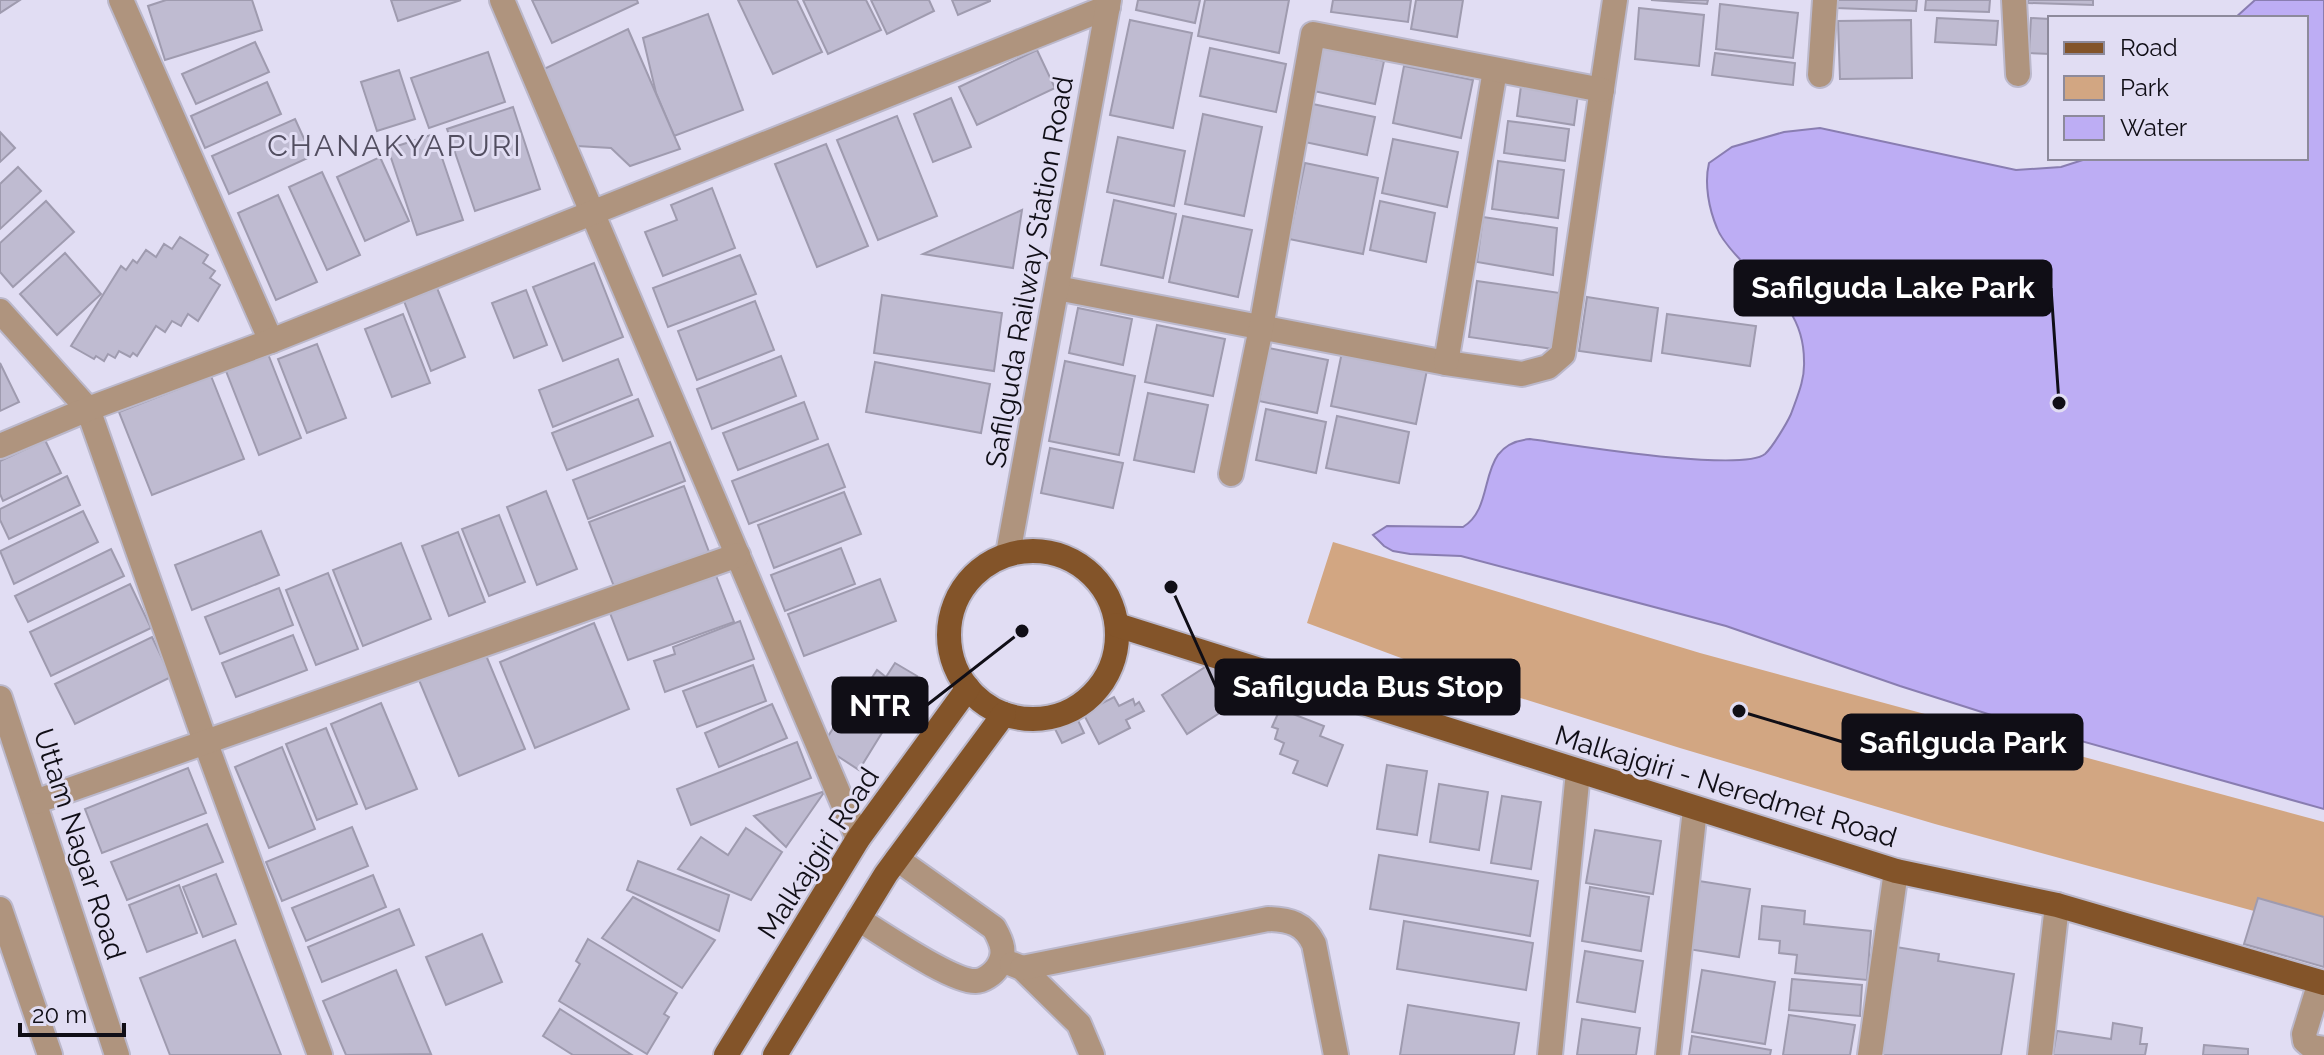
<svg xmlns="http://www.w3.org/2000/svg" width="2324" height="1055" viewBox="0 0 2324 1055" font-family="Raleway,sans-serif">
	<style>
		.green { fill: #d2a682 }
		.water { fill: #bdadf4; stroke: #897db1; stroke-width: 2 }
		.building { fill: #bfbbd1; stroke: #9f9baf; stroke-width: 2 }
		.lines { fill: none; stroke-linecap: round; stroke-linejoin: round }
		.minor-casing { stroke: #bbb8cb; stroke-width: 28 }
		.major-casing { stroke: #bbb8cb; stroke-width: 28 }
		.minor { stroke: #af947e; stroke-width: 24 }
		.major { stroke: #835429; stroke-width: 24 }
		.labels { text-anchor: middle; stroke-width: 6; stroke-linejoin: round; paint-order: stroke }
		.street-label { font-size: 28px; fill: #100e16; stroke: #e1ddf3 }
		.neighbourhood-label { font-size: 30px; letter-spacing: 2px; fill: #524e60; stroke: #e1ddf3 }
		.leader { fill: none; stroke: #100e16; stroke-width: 3 }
		.callout-dot { fill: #100e16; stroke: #e1ddf3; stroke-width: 3 }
		.callout { fill: #100e16; stroke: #100e16; stroke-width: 3 }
		.callout-label { font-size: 30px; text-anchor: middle; font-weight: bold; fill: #fff }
	</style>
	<rect width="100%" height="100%" fill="#e1ddf3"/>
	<polygon class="green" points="1333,542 1700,653 2324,822 2324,930 1935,824 1680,748 1444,674 1307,623"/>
	<path class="water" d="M2255,0H2324V809L2010,721L1900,686L1726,626L1461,556L1410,554L1393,551L1384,546L1373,535L1387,526L1463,527C1499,505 1473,444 1530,439C1567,444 1741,473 1765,454C1772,448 1787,423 1791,414C1797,397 1805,380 1804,361C1804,343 1799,325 1789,310C1783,300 1772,292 1764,283C1751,271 1723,244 1717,228C1709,209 1704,184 1709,163L1732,147L1784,132L1820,128L2016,170L2061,167L2089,158H2306V18H2235Z"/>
	<g class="building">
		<polygon points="0,0 20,0 0,13"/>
		<polygon points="166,0 252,0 262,30 165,60 148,6"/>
		<polygon points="391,0 461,0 398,21"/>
		<polygon points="532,0 637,0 638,3 552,43"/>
		<polygon points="738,0 797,0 822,52 773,74"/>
		<polygon points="803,0 866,0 881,30 828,54"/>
		<polygon points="871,0 929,0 934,11 887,34"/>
		<polygon points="952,0 990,0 990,1 958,15"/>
		<polygon points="1138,0 1200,0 1195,23 1136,10"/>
		<polygon points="1205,0 1289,0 1279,53 1198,36"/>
		<polygon points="1333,0 1411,0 1408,22 1331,12"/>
		<polygon points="1416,0 1463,0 1457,37 1411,29"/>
		<polygon points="1651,0 1708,0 1707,4"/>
		<polygon points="1836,0 1917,0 1916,11 1836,8"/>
		<polygon points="1926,0 1990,0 1989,12 1925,10"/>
		<polygon points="2028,0 2093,0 2093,5 2028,3"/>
		<polygon points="1720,4 1798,13 1793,58 1716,49"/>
		<polygon points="1639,8 1704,15 1699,66 1635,59"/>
		<polygon points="708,14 743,110 674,136 656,93 643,38"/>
		<polygon points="1937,18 1998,21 1996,45 1935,42"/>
		<polygon points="2031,18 2050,19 2050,54 2029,53"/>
		<polygon points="1130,20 1192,33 1173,128 1110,115"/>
		<polygon points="1911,20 1912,78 1840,79 1838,21"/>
		<polygon points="628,29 680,149 630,166 611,148 577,146 544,69"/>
		<polygon points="255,42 269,72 196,104 182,74"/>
		<polygon points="1318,47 1384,61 1375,104 1309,90"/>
		<polygon points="1210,48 1286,64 1276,112 1200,96"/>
		<polygon points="1037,50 1055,88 977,125 959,87"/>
		<polygon points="488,52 505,102 429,128 411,78"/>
		<polygon points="1715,53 1795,63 1793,85 1712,75"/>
		<polygon points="1404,66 1473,80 1461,138 1393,123"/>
		<polygon points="399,70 415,119 377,131 361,82"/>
		<polygon points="267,82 281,114 205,148 191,116"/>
		<polygon points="1521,86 1578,94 1574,125 1517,116"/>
		<polygon points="951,98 971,147 933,162 914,114"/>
		<polygon points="1308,103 1375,117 1367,155 1300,141"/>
		<polygon points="513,107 540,189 475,211 447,129"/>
		<polygon points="1203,114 1262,127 1244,216 1185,204"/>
		<polygon points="897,116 937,216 878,240 837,140"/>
		<polygon points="295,119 312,156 229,194 212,156"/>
		<polygon points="1508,121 1569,129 1565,161 1504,153"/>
		<polygon points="0,132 15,148 0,162"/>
		<polygon points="434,134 463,220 417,235 388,149"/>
		<polygon points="1118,137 1185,151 1174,206 1107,192"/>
		<polygon points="1393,139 1458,152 1447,207 1382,193"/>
		<polygon points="826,144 868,246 817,267 775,164"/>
		<polygon points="380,157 409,221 365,241 337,177"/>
		<polygon points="1498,161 1564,170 1558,218 1492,209"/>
		<polygon points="1305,163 1378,178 1363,254 1289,239"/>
		<polygon points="18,167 41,191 0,229 0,184"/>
		<polygon points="322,172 360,255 327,270 289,187"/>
		<polygon points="712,188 735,248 663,276 645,232 677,220 671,205"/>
		<polygon points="278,195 317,282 276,300 238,213"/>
		<polygon points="1114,200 1176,214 1163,278 1101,265"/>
		<polygon points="46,201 74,232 13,287 0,272 0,243"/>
		<polygon points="1380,201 1435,213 1426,262 1370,250"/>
		<polygon points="1022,210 1013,268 923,254"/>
		<polygon points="1183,216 1252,230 1238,297 1169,282"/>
		<polygon points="1483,217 1557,228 1553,275 1477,262"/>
		<polygon points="180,237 208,255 203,263 215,271 210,278 220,285 198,321 188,314 181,326 172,321 165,332 156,326 137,356 133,353 130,357 119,351 115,358 108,354 104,361 96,356 94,359 71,346 121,266 126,270 133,260 137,263 146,250 156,257 164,244 172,249"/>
		<polygon points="65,253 101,294 57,335 20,294"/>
		<polygon points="740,255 756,294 668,327 653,288"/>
		<polygon points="594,263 623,337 563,361 533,287"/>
		<polygon points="1477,281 1560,293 1553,349 1469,337"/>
		<polygon points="437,288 465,357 431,371 404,301"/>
		<polygon points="526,290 547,345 514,358 492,303"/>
		<polygon points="882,295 1002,313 994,371 874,353"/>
		<polygon points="1587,297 1658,308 1651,361 1579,351"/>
		<polygon points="755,301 774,350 697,380 678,331"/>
		<polygon points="1078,308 1132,319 1123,365 1069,353"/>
		<polygon points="403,314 430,383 392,397 365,329"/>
		<polygon points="1667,314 1756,326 1750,366 1662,353"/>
		<polygon points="1157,325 1225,339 1213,396 1145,382"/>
		<polygon points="317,344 346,418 307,433 278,359"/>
		<polygon points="1269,348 1328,360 1317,413 1259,401"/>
		<polygon points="1342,352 1427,370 1416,424 1331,406"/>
		<polygon points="268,354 301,438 259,455 226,371"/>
		<polygon points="781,356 796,396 712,429 697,389"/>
		<polygon points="618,359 632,395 553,427 539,390"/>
		<polygon points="1065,361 1135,376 1119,455 1049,441"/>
		<polygon points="875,362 990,384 981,433 866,412"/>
		<polygon points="0,363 19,402 0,411"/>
		<polygon points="211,376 244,459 152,495 119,412"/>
		<polygon points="1148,393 1208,405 1194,472 1134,460"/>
		<polygon points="638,399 653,436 567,470 552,433"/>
		<polygon points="804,402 818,439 738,470 723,433"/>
		<polygon points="1266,409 1326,422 1316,473 1256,460"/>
		<polygon points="1337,416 1409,432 1399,483 1326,468"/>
		<polygon points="45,440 61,473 3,501 0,494 0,461"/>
		<polygon points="670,442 685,481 588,519 573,480"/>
		<polygon points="828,444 845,487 749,524 732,481"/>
		<polygon points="1050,448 1123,463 1113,508 1041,493"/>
		<polygon points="67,476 80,505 9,539 0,520 0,509"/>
		<polygon points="684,486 709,552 615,589 589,522"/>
		<polygon points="546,491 577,569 537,585 507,507"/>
		<polygon points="844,492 861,534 774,568 758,525"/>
		<polygon points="83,511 98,542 14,584 0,551"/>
		<polygon points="499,515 525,582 489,596 462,529"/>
		<polygon points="261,531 279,575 192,610 175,565"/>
		<polygon points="458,532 485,602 449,616 422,546"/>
		<polygon points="401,543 431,619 363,646 333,570"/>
		<polygon points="841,548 855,584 785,611 771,575"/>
		<polygon points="111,549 124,576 28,622 15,596"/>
		<polygon points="328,573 358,649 316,665 286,590"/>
		<polygon points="715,573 734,622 628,660 610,613"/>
		<polygon points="880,579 896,621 804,656 788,614"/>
		<polygon points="130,584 151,628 51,676 30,632"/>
		<polygon points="279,588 293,625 220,654 205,617"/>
		<polygon points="740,621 754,659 665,692 654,661 675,654 673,647"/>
		<polygon points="594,623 629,709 535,748 500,662"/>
		<polygon points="293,635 307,670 236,697 222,663"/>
		<polygon points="152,637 171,677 75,724 55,684"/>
		<polygon points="485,653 525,749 459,776 419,680"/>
		<polygon points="1213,662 1238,701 1187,734 1162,695"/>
		<polygon points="895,663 917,676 859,770 822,746 857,690 862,693 877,670 886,677"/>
		<polygon points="753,665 766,701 697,727 683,691"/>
		<polygon points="1114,697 1119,706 1133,699 1135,705 1139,702 1144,711 1126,720 1130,728 1099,744 1083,713"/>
		<polygon points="381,703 417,789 366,809 331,724"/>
		<polygon points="772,704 787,738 719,767 705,733"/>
		<polygon points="1280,709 1324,726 1320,736 1343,745 1327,786 1293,773 1298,761 1280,754 1284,743 1275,739 1278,729 1272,727"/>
		<polygon points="1075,714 1084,733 1062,743 1053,725"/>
		<polygon points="326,728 357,804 317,820 286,744"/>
		<polygon points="797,742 811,778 691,825 677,789"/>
		<polygon points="282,747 315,829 269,848 235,767"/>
		<polygon points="1387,765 1427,771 1417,835 1377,829"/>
		<polygon points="188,768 206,813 102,853 85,809"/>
		<polygon points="1439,784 1488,792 1479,850 1430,842"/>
		<polygon points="825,791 786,847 754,816"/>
		<polygon points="1502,796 1541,802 1531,869 1491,863"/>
		<polygon points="207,824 223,862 127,900 111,862"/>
		<polygon points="352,827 368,866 282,901 266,862"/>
		<polygon points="746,828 782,852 751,900 678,869 701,837 728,855"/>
		<polygon points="1595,830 1661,841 1653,894 1586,883"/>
		<polygon points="1379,855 1538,881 1530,936 1370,909"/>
		<polygon points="638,861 729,895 719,931 627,890"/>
		<polygon points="216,874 236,924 203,937 183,887"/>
		<polygon points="373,875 386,907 306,941 292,908"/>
		<polygon points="1699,881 1750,889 1739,957 1688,949"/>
		<polygon points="179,885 197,933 147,952 129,905"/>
		<polygon points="1590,887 1649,897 1641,951 1582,941"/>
		<polygon points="633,897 715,940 682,988 602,938"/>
		<polygon points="2258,898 2324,917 2324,967 2244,944"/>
		<polygon points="1762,906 1805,911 1804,924 1871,931 1867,980 1795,973 1797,955 1779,953 1780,941 1759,939"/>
		<polygon points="399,909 414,945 322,982 308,947"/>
		<polygon points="1404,921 1533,943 1526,990 1397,969"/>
		<polygon points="482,934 502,982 446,1005 426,957"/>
		<polygon points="588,939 677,993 664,1014 669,1017 647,1054 559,1001 580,964 576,961"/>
		<polygon points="235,940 281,1055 170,1055 140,978"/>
		<polygon points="1896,947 1939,954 1938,961 2014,974 2001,1055 1880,1055"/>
		<polygon points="1585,951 1643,961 1635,1012 1577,1002"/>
		<polygon points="396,970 431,1054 346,1055 323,1001"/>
		<polygon points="1702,970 1775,982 1765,1044 1692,1032"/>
		<polygon points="1792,979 1862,985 1860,1016 1789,1010"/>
		<polygon points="1408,1005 1519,1023 1514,1055 1400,1055"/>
		<polygon points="560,1009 632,1055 573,1055 543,1036"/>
		<polygon points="1789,1015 1855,1025 1850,1055 1783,1055"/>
		<polygon points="1582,1019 1640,1028 1636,1055 1577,1055"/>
		<polygon points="2113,1023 2142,1028 2140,1044 2147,1044 2145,1055 2053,1055 2057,1031 2111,1039"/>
		<polygon points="1692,1036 1771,1050 1770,1055 1689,1055"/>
		<polygon points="2204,1045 2248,1049 2248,1055 2203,1055"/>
	</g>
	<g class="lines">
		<defs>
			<g id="minor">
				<polyline points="121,0 271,341"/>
				<polyline points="502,0 858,839"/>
				<polyline points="2014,0 2018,74"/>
				<polyline points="1820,75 1825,0"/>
				<polyline points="1057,288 1446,363 1522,374 1548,367 1563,354 1615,0"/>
				<polyline points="0,311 88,409 205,741 320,1055"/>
				<polyline points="1446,363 1495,70"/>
				<polyline points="0,446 88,409 271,341 1108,7"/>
				<polyline points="1231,474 1261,328 1313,34 1602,90"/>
				<polyline points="1008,554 1109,0"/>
				<polyline points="0,698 117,1055"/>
				<polyline points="35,802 738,555"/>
				<polyline points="0,909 50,1055"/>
				<path d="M858,919C882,933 951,982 976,981C983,981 993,974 997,968C1007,954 1002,942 994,928L897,859"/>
				<polyline points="1012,964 1022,968 1079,1024 1092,1055"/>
				<path d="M1022,968L1268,919C1290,920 1304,923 1314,944L1336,1055"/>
				<polyline points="2320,982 2304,1034 2305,1041 2312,1047 2324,1049"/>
				<polyline points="1550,1055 1578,772"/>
				<polyline points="1668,1055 1695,809"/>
				<polyline points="1870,1055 1896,871"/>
				<polyline points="2040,1055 2057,905"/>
			</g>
			<g id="major">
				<circle cx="1033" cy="635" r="84"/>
				<polyline points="1117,625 1896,871 2057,905 2324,983"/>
				<polyline points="726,1055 858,839 968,688"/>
				<polyline points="775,1055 886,874 1004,714"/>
			</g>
		</defs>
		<use href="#minor" class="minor-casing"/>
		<use href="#major" class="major-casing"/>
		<use href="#minor" class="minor"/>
		<use href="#major" class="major"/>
	</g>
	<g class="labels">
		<g class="street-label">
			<text transform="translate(1029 272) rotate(-80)" y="10">Safilguda Railway Station Road</text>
			<text transform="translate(1726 786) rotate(17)" y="10">Malkajgiri - Neredmet Road</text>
			<text transform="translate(80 844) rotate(72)" y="10">Uttam Nagar Road</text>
			<text transform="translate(818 853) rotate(-57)" y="10">Malkajgiri Road</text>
		</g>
		<g class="neighbourhood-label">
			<text x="395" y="156">CHANAKYAPURI</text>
		</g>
	</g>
	<path class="leader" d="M2059 403L2051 288M1171 587L1216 687M1022 631L927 705M1739 711L1843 742"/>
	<g class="callout-dot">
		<circle cx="2059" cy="403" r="8"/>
		<circle cx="1171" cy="587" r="8"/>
		<circle cx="1022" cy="631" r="8"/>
		<circle cx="1739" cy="711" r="8"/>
	</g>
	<g class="callout">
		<rect x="1735" y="261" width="316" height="54" rx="8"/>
		<rect x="1216" y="660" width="303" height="54" rx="8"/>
		<rect x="833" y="678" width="94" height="54" rx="8"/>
		<rect x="1843" y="715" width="239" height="54" rx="8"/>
	</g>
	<g class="callout-label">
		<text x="1893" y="298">Safilguda Lake Park</text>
		<text x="1368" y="697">Safilguda Bus Stop</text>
		<text x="880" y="716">NTR</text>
		<text x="1963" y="753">Safilguda Park</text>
	</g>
	<rect x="2048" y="16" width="260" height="144" fill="#e1ddf3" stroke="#8d8a9b" stroke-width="2"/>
	<rect x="2064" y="42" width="40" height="12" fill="#835429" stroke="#8d8a9b" stroke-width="2"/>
	<text x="2120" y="56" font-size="24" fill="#100e16">Road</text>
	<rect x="2064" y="76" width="40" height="24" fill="#d2a682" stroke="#8d8a9b" stroke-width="2"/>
	<text x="2120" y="96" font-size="24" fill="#100e16">Park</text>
	<rect x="2064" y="116" width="40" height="24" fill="#bdadf4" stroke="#8d8a9b" stroke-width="2"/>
	<text x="2120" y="136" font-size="24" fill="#100e16">Water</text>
	<path d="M20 1023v12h104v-12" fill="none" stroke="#100e16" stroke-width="4"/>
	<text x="32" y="1023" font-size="24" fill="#100e16" stroke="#e1ddf3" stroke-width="6" paint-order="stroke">20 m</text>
</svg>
